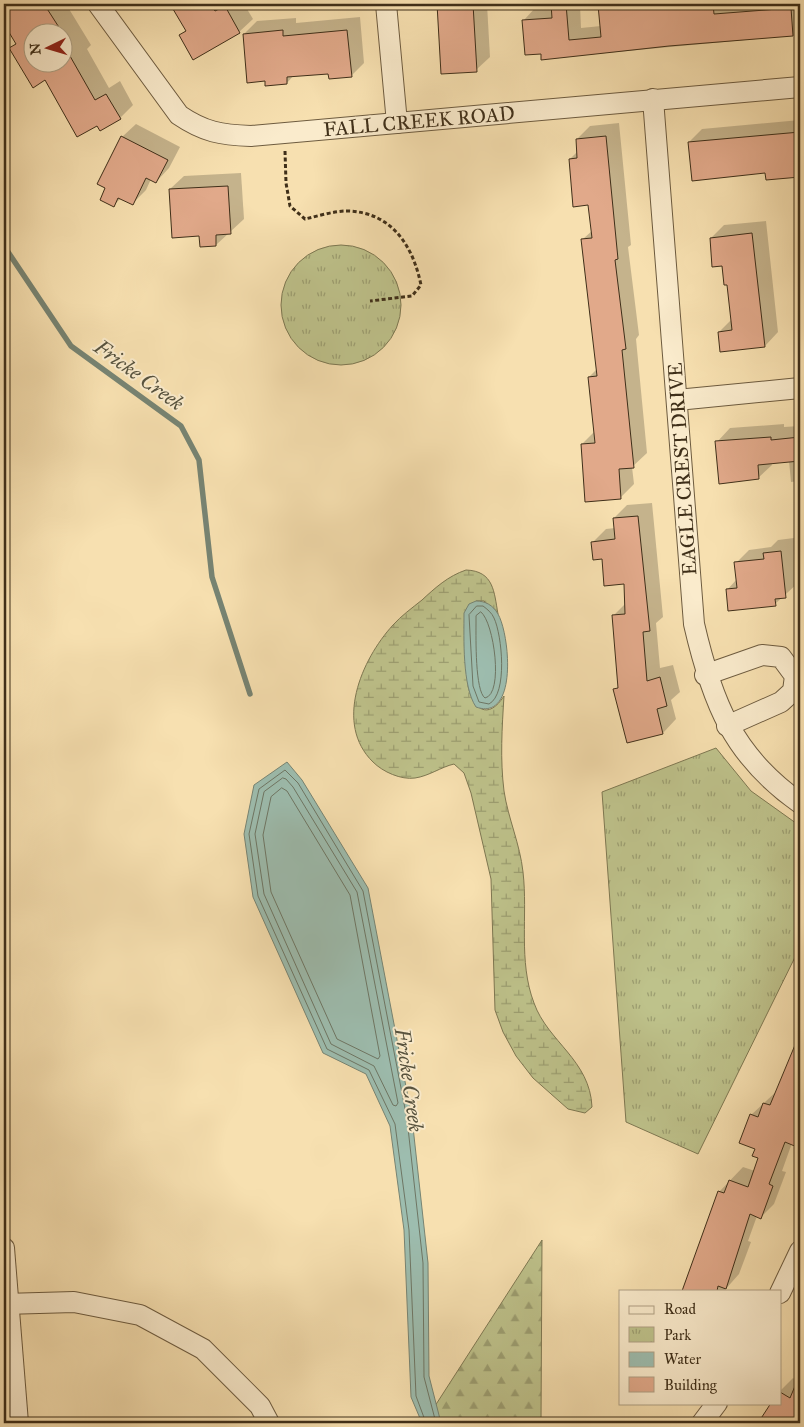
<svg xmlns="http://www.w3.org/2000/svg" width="804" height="1427" viewBox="0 0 804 1427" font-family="'IM FELL Great Primer',serif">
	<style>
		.forest { fill: url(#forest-firs); stroke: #7e7852 }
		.wetland { fill: url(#wetland-marsh); stroke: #7e7852 }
		.park { fill: url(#park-tufts); stroke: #7e7852 }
		.water { fill: #9dbdaf; stroke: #778473 }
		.shadow { fill: #0003; fill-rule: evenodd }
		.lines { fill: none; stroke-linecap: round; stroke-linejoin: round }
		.shore { stroke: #6e7664; stroke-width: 1 }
		.stream { stroke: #778473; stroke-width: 5.5 }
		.building { fill: #e1a98a; stroke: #3f2f19 }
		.minor-casing { stroke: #6d5b3f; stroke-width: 22 }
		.path { stroke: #3f2f19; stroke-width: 3; stroke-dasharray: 4 2.5; stroke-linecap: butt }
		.minor { stroke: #faebcc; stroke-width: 20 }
		.labels { text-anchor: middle; stroke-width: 4; stroke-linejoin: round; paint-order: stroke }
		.street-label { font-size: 20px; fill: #3f2f19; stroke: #faebcc }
		.water-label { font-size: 21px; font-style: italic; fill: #56523e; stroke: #faebcc }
	</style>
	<defs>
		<pattern id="forest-firs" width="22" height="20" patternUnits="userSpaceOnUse" patternTransform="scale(1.25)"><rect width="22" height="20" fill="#bec28b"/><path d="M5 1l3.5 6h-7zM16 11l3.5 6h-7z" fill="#9c9e71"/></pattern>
		<pattern id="wetland-marsh" width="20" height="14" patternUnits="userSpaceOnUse" patternTransform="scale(1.25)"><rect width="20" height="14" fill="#bec28b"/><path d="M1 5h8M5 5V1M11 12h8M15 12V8" fill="none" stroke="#9c9e71"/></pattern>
		<pattern id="park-tufts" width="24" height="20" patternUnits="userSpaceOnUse" patternTransform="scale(1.25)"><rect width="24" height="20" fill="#bec28b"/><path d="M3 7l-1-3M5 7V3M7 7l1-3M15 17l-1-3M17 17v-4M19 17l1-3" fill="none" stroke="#9c9e71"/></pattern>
	</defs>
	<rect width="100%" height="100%" fill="#f7e0b0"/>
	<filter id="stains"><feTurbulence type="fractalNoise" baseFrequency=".004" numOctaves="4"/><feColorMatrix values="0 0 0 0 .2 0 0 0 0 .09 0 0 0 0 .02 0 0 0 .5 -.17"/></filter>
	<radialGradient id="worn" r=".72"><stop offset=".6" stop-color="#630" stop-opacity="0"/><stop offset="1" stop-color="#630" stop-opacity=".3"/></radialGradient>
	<polygon class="forest" points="542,1240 541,1423 424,1423"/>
	<path class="wetland" d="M466,570C494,571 494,592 498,614L484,601H476L468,686C473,709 488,721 504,696C502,728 500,759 504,791C508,818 520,844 523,872C528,915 518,961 534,1003C548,1042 590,1060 592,1107L585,1113L568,1109L533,1078L516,1056L503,1032L495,1010L491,879L471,793L464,773L454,764C441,767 429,776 415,778C401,780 383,772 373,762C334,724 361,660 393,625C401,616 412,608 422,600C435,588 448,576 466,570Z"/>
	<g class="park">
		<circle cx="341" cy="305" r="60"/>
		<polygon points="716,748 751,791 800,826 800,947 698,1154 626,1122 602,792"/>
	</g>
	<g class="water">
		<path d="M476,601C485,601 493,605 498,614C510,635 518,722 476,707C462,686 464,638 464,613L469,604Z"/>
		<polygon points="287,762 302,780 368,888 412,1118 428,1263 429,1376 441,1423 422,1423 411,1397 404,1230 390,1126 366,1074 323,1053 253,897 244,834 254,785"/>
	</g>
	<g class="shadow">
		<path d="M4,4H66L91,45L87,49L109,88L120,81L133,105L120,118L46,78L10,49L17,42L4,21ZM32,32H62V62H32Z"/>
		<polygon points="172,4 244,4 253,19 239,32 181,35 186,30"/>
		<polygon points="438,4 487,4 490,57 476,70 442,72"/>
		<polygon points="552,4 580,4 581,28 601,26 599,6 601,4 800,4 800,35 542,59 542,53 524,20 536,7 552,6"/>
		<polygon points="360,17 364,63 351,76 329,72 294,75 287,83 266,80 244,34 257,21 296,18 296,23"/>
		<polygon points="800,120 800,176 767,179 766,172 689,142 702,129"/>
		<polygon points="619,123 631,245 628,247 639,335 636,339 647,453 632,467 634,484 620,498 582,444 595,431 589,377 597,369 583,239 593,230 590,204 570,159 578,151 577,139 590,126"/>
		<polygon points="136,124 180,147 169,168 156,182 151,179 146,190 132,204 121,198 114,205 122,137"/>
		<polygon points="241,173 244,219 216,245 200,235 170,189 184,176"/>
		<polygon points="766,221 778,332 765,346 719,332 732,319 728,283 711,238 724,225"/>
		<polygon points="784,424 784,427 800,426 800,481 791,482 789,461 771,462 772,465 758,478 717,442 730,428"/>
		<polygon points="652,503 663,617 656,623 660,668 673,665 680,692 671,700 676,719 663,733 615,690 619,686 613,616 626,603 625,583 593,542 606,529 615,528 614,518 627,505"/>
		<polygon points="794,538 798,583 775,604 727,590 737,579 736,563 749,550 771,547 778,540"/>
		<polygon points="800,1034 800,1142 797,1145 792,1143 782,1171 786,1172 774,1204 761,1217 757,1216 748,1241 751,1242 739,1274 724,1291 683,1291 719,1192 743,1167 755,1171 760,1157 751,1115 778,1090"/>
		<polygon points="793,1378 798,1382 800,1378 800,1423 766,1423 780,1403 780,1391"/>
	</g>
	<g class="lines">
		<g class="shore">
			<path d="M477,606H483C487,609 492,613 494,618C502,635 508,694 489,704L479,702L473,686L469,615Z"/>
			<path d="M481,612C494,622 504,694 485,698C475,691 476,638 476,624V616Z"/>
			<polygon points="283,778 286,779 293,787 357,892 398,1103 396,1106 393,1105 374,1066 331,1044 264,894 255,834 264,792"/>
			<polygon points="282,788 287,791 350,895 380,1056 378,1059 337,1039 271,892 263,835 271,797"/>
			<polyline points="426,1423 416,1396 409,1230 395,1124 369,1070 327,1049 258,896 249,834 259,789 285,770 298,783 363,891 407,1119 423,1263 424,1377 436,1423"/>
		</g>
		<polyline class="stream" points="4,246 71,346 181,426 199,460 212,577 250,694"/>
	</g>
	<g class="building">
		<polygon points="4,4 44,4 62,32 32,32 32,62 62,62 62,42 95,100 106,94 121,119 100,131 97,126 77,137 45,80 33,88 9,48 16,44 4,24"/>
		<polygon points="170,4 210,4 215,11 225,6 240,33 193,60 179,35 186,31"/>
		<polygon points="437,4 473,4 477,72 441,74"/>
		<polygon points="551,4 566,4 569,40 601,37 598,5 613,4 636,4 637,8 681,4 713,4 714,14 791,8 793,36 669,46 541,60 541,54 525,55 522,20 552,18"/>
		<polygon points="283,30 283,36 347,30 352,77 329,79 328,74 287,77 287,84 265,86 265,81 247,83 243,34"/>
		<polygon points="800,132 800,177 766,180 765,173 692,181 688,142"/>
		<polygon points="121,136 168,160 156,183 146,178 133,205 118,198 114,207 100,200 105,188 97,184"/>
		<polygon points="606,136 618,259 615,260 626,349 622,350 634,468 619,469 621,499 585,502 581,444 595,443 588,377 597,376 581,239 592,238 588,205 573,207 569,159 577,158 576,139"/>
		<polygon points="228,186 231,234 216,235 216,246 200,247 199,236 172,238 169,189"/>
		<polygon points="752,233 765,347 720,352 718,332 732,330 727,285 724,285 722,266 712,267 710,238"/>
		<polygon points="771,437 771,440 800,437 800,461 758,465 759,479 719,484 715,441"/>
		<polygon points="638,516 650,631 643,632 647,681 660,677 667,706 657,709 663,734 627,743 613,689 618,688 612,615 625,614 624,584 604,586 602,559 593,560 591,542 615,539 613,518"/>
		<polygon points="781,551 786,598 775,599 776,606 728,611 726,589 737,588 734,562 764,559 763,553"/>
		<polygon points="800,1033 800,1139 797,1147 785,1142 769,1184 773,1186 761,1219 750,1214 726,1289 718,1286 717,1291 682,1291 718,1191 724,1193 729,1180 748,1187 758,1158 752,1156 755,1149 739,1143 750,1114 758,1117 763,1103 770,1105"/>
		<polygon points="800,1374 800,1423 758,1423 771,1403 780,1403 780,1392 790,1398"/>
	</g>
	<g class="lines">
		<defs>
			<g id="minor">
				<path d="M98,4L179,115C204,132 221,135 251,136L800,87"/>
				<polyline points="386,4 397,123"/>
				<path d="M653,99L694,624C712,702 733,756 800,803"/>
				<polyline points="677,400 800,388"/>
				<polyline points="705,675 762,655 781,657 795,676 793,691 781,702 727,726"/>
				<polyline points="4,1248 18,1423"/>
				<polyline points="780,1293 800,1251"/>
				<polyline points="4,1304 74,1302 140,1315 203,1349 260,1406 269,1423"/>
				<polyline points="702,1423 717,1403"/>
			</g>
		</defs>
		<use href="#minor" class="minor-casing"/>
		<path class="path" d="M285,151L286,183L290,206L305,219C318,216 334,211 347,211C392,212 413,246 421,285L412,296L370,301"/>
		<use href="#minor" class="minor"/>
	</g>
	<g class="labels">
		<g class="street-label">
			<text transform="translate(419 121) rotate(-5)" y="7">FALL CREEK ROAD</text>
			<text transform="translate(682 469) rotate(-94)" y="7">EAGLE CREST DRIVE</text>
		</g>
		<g class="water-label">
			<text transform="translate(139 375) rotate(36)" y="7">Fricke Creek</text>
			<text transform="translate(409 1080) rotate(82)" y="7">Fricke Creek</text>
		</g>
	</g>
	<rect width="804" height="1427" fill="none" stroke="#f7e0b0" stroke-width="20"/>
	<rect x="5" y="5" width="794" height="1417" fill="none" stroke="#3f2f19" stroke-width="2.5"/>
	<rect x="10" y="10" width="784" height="1407" fill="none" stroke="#3f2f19"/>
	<rect x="619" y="1290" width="162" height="115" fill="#faebcc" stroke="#afa084"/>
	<rect x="629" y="1306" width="25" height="8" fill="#faebcc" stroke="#afa084"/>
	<text x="664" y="1314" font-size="15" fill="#3f2f19">Road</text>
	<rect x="629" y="1327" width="25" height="15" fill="url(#park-tufts)" stroke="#afa084"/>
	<text x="664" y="1340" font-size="15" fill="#3f2f19">Park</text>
	<rect x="629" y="1352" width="25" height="15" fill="#9dbdaf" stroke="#afa084"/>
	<text x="664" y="1364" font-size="15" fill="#3f2f19">Water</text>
	<rect x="629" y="1377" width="25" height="15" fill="#e1a98a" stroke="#afa084"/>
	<text x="664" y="1390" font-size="15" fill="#3f2f19">Building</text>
	<g transform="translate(48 48) rotate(265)"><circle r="24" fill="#faebcc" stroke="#afa084"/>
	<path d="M0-4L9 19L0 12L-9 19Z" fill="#8f2418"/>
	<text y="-8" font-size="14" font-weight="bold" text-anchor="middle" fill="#3f2f19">N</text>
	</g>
	<rect width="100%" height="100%" filter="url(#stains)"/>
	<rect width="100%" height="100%" fill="url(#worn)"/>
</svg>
